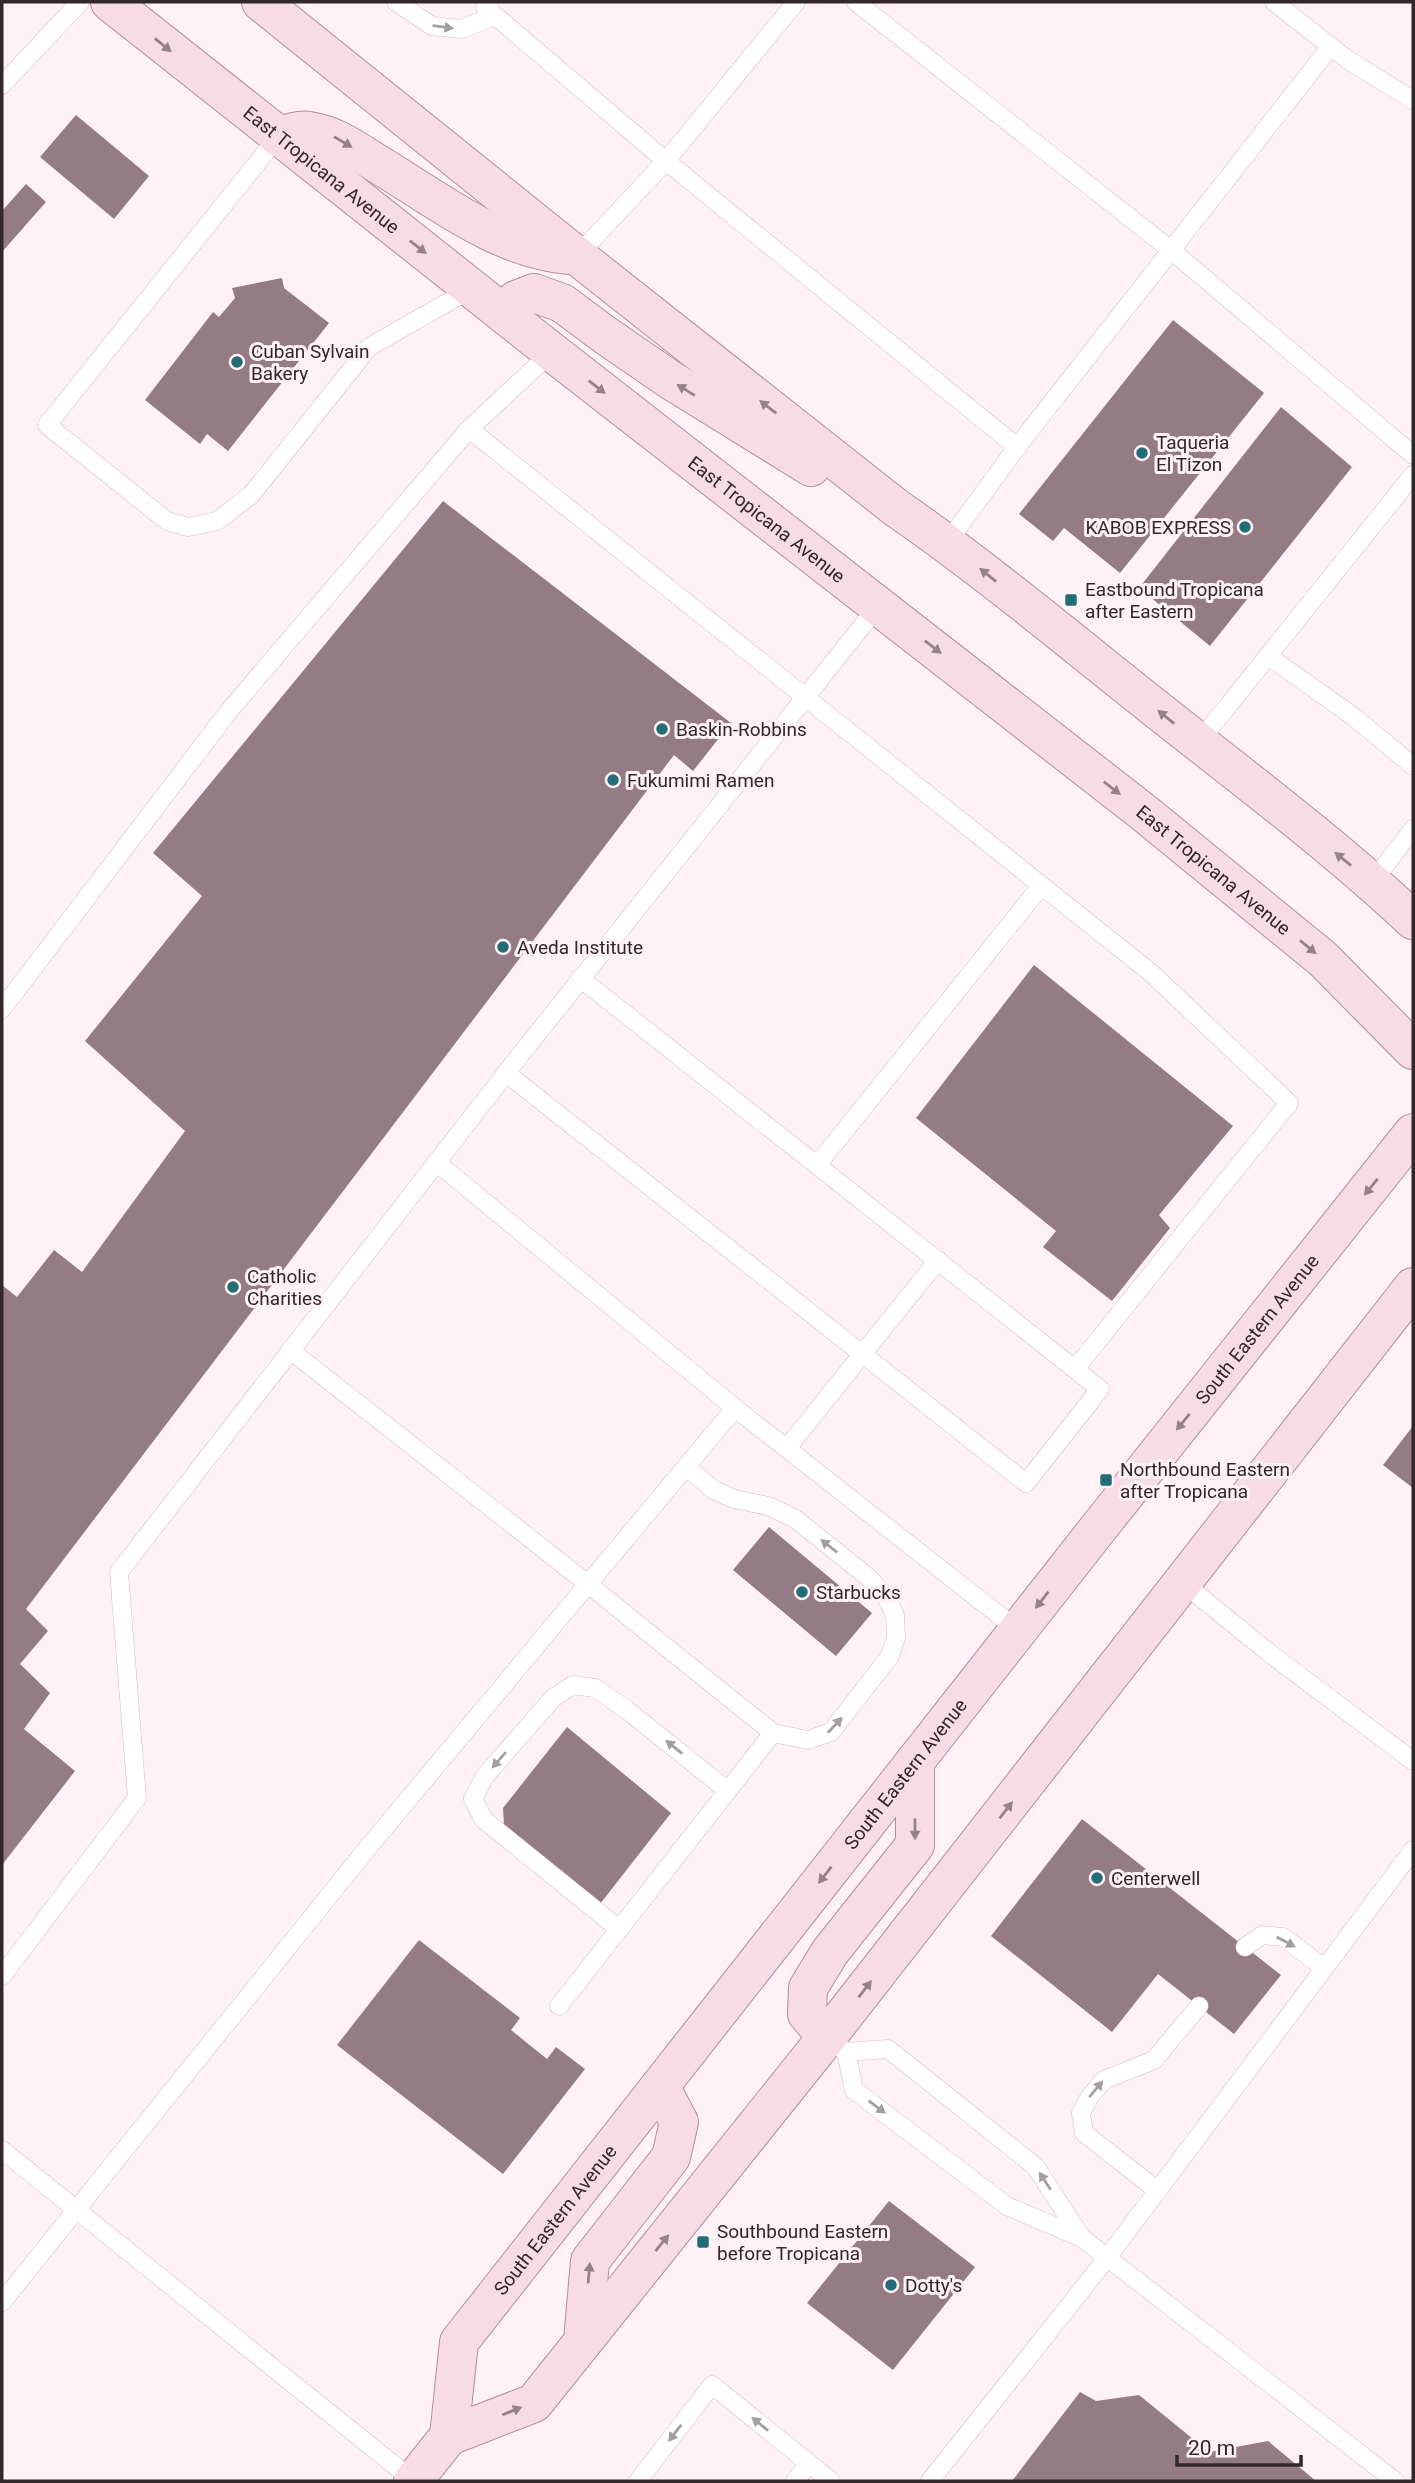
<svg xmlns="http://www.w3.org/2000/svg" width="1415" height="2483" viewBox="0 0 1415 2483" font-family="Roboto,sans-serif">
	<style>
		.building { fill: #957c84 }
		.lines { fill: none; stroke-linecap: round; stroke-linejoin: round }
		.service-casing { stroke: #d4b9c2; stroke-width: 19 }
		.primary-casing { stroke: #b08e99; stroke-width: 40 }
		.service { stroke: #fff; stroke-width: 18 }
		.primary { stroke: #f8dce5; stroke-width: 38 }
		.oneway { fill: #a39ea0 }
		.oneway2 { fill: #958288 }
		.poi-dot { fill: #236d76; stroke: #fef2f6; stroke-width: 2.5 }
		.labels { text-anchor: middle; stroke-width: 6; stroke-linejoin: round; paint-order: stroke }
		.street-label { font-size: 19px; fill: #32272b; stroke: #fef2f6 }
		.poi-label { font-size: 19px; fill: #32272b; stroke: #fef2f6; text-anchor: start }
	</style>
	<rect width="100%" height="100%" fill="#fef2f6"/>
	<g class="building">
		<polygon points="76,115 149,176 114,219 40,157"/>
		<polygon points="26,184 46,202 2,252 2,211"/>
		<polygon points="282,278 284,288 329,323 228,451 207,434 200,444 145,400 213,312 219,317 235,298 232,288"/>
		<polygon points="1173,320 1264,393 1120,573 1064,528 1053,541 1019,514"/>
		<polygon points="1281,407 1352,467 1210,646 1139,588"/>
		<polygon points="443,501 731,723 693,771 674,755 26,1609 48,1631 20,1664 50,1693 24,1729 75,1771 2,1865 2,1285 17,1297 54,1250 82,1272 185,1131 85,1041 202,896 153,853"/>
		<polygon points="1034,965 1233,1126 1159,1215 1170,1228 1112,1301 1043,1247 1056,1231 916,1118"/>
		<polygon points="1413,1426 1413,1488 1383,1465"/>
		<polygon points="769,1527 872,1613 836,1656 733,1570"/>
		<polygon points="567,1727 671,1813 600,1904 504,1826 503,1808"/>
		<polygon points="1082,1819 1281,1975 1234,2034 1158,1974 1112,2032 991,1936"/>
		<polygon points="419,1940 520,2018 511,2030 547,2059 556,2047 585,2069 503,2174 337,2045"/>
		<polygon points="889,2201 975,2267 893,2370 807,2303"/>
		<polygon points="1080,2392 1096,2401 1139,2395 1209,2452 1268,2441 1316,2481 1012,2481"/>
	</g>
	<g class="lines">
		<defs>
			<g id="service">
				<polyline points="396,2 432,26 461,29 495,16"/>
				<polyline points="489,2 485,7 666,161 1017,447"/>
				<polyline points="856,2 1171,250 1413,455"/>
				<polyline points="1274,2 1348,60 1413,100"/>
				<polyline points="2,85 80,2"/>
				<polyline points="278,137 47,425 167,521 188,527 217,521 251,495 369,347 471,289"/>
				<polyline points="577,256 666,161 796,2"/>
				<polyline points="469,429 1150,972 1289,1103 1075,1369"/>
				<polyline points="947,543 1017,447 1331,46"/>
				<polyline points="1268,656 1354,717 1413,766"/>
				<polyline points="1198,743 1413,475"/>
				<polyline points="1372,882 1413,829"/>
				<polyline points="2,1009 229,711 469,429 552,352"/>
				<polyline points="506,1073 1026,1483 1100,1389 580,978"/>
				<polyline points="436,1162 735,1408 1018,1630"/>
				<polyline points="817,1165 1041,886"/>
				<polyline points="290,1350 588,1584 773,1733 559,2006"/>
				<polyline points="787,1448 938,1260"/>
				<polyline points="686,1467 714,1490 734,1499 768,1506 794,1518 869,1578 886,1597 895,1615 896,1638 890,1656 831,1732 808,1740 773,1733"/>
				<polyline points="1183,1583 1272,1655 1413,1761"/>
				<polyline points="619,1929 484,1820 473,1799 485,1776 553,1698 573,1685 595,1688 627,1710 727,1790"/>
				<polyline points="1245,1947 1262,1935 1283,1937 1324,1968"/>
				<polyline points="2,1976 137,1798 119,1572 506,1073 879,605"/>
				<polyline points="838,2046 846,2052 888,2049 1035,2166 1082,2238"/>
				<polyline points="846,2052 854,2090 1007,2206 1082,2238 1395,2481"/>
				<polyline points="2,2150 414,2481"/>
				<polyline points="1158,2191 1084,2133 1081,2113 1089,2098 1104,2080 1154,2060 1199,2006"/>
				<polyline points="2,2302 366,1850 735,1408"/>
				<polyline points="638,2481 712,2385 831,2481"/>
				<polyline points="795,2481 809,2463"/>
				<polyline points="930,2481 1107,2258 1413,1850"/>
			</g>
			<g id="primary">
				<path id="s1" d="M110,2L552,352L1143,812L1323,959L1413,1050"/>
				<path d="M261,2L577,256L895,507C985,569 1069,640 1155,708C1242,777 1332,844 1413,920"/>
				<path d="M278,137C287,134 299,129 309,131C337,135 358,152 381,166C439,201 499,249 569,255"/>
				<polyline points="506,316 516,300 534,293 562,303 605,335 672,381 811,467"/>
				<polyline points="827,2037 807,2014 808,1988 830,1952 915,1845 915,1761"/>
				<polyline points="583,2341 590,2261 671,2157 679,2122 660,2086"/>
				<path id="s2" d="M449,2436L459,2342L1100,1526L1413,1133"/>
				<polyline points="413,2481 449,2436 534,2403 827,2037 1413,1287"/>
			</g>
		</defs>
		<use href="#service" class="service-casing"/>
		<use href="#primary" class="primary-casing"/>
		<use href="#service" class="service"/>
		<use href="#primary" class="primary"/>
	</g>
	<defs><path id="oneway-solid" d="M-6-.8H1V-3.2L6.5 0L1 3.2V.8H-6Z" transform="scale(1.75)"/></defs>
	<g class="oneway">
		<use href="#oneway-solid" transform="translate(443 27) rotate(7)"/>
		<use href="#oneway-solid" transform="translate(829 1546) rotate(-142)"/>
		<use href="#oneway-solid" transform="translate(835 1725) rotate(-47)"/>
		<use href="#oneway-solid" transform="translate(674 1747) rotate(-141)"/>
		<use href="#oneway-solid" transform="translate(499 1760) rotate(131)"/>
		<use href="#oneway-solid" transform="translate(1286 1942) rotate(28)"/>
		<use href="#oneway-solid" transform="translate(1096 2089) rotate(-50)"/>
		<use href="#oneway-solid" transform="translate(877 2107) rotate(37)"/>
		<use href="#oneway-solid" transform="translate(1045 2181) rotate(-123)"/>
		<use href="#oneway-solid" transform="translate(760 2424) rotate(-141)"/>
		<use href="#oneway-solid" transform="translate(675 2433) rotate(127)"/>
	</g>
	<g class="oneway2">
		<use href="#oneway-solid" transform="translate(163 45) rotate(39)"/>
		<use href="#oneway-solid" transform="translate(343 142) rotate(31)"/>
		<use href="#oneway-solid" transform="translate(418 247) rotate(38)"/>
		<use href="#oneway-solid" transform="translate(597 387) rotate(38)"/>
		<use href="#oneway-solid" transform="translate(686 390) rotate(-148)"/>
		<use href="#oneway-solid" transform="translate(768 407) rotate(-142)"/>
		<use href="#oneway-solid" transform="translate(988 575) rotate(-141)"/>
		<use href="#oneway-solid" transform="translate(933 647) rotate(38)"/>
		<use href="#oneway-solid" transform="translate(1166 717) rotate(-141)"/>
		<use href="#oneway-solid" transform="translate(1112 788) rotate(38)"/>
		<use href="#oneway-solid" transform="translate(1343 859) rotate(-141)"/>
		<use href="#oneway-solid" transform="translate(1308 947) rotate(40)"/>
		<use href="#oneway-solid" transform="translate(1371 1187) rotate(129)"/>
		<use href="#oneway-solid" transform="translate(1183 1422) rotate(129)"/>
		<use href="#oneway-solid" transform="translate(1042 1600) rotate(128)"/>
		<use href="#oneway-solid" transform="translate(1006 1810) rotate(-52)"/>
		<use href="#oneway-solid" transform="translate(915 1829) rotate(90)"/>
		<use href="#oneway-solid" transform="translate(825 1875) rotate(128)"/>
		<use href="#oneway-solid" transform="translate(865 1989) rotate(-52)"/>
		<use href="#oneway-solid" transform="translate(662 2243) rotate(-51)"/>
		<use href="#oneway-solid" transform="translate(589 2273) rotate(-85)"/>
		<use href="#oneway-solid" transform="translate(512 2411) rotate(-22)"/>
	</g>
	<g class="poi-dot">
		<circle cx="237" cy="362" r="7"/>
		<circle cx="1142" cy="453" r="7"/>
		<circle cx="1245" cy="527" r="7"/>
		<rect x="1064" y="593" width="14" height="14" rx="3.5"/>
		<circle cx="662" cy="729" r="7"/>
		<circle cx="613" cy="780" r="7"/>
		<circle cx="503" cy="947" r="7"/>
		<circle cx="233" cy="1287" r="7"/>
		<rect x="1099" y="1473" width="14" height="14" rx="3.5"/>
		<circle cx="802" cy="1592" r="7"/>
		<circle cx="1097" cy="1878" r="7"/>
		<rect x="696" y="2235" width="14" height="14" rx="3.5"/>
		<circle cx="891" cy="2285" r="7"/>
	</g>
	<g class="labels">
		<g class="street-label">
			<text dy="7" stroke="none"><textPath href="#s1" startOffset="270">East Tropicana Avenue</textPath></text>
			<text dy="7" stroke="none"><textPath href="#s1" startOffset="836">East Tropicana Avenue</textPath></text>
			<text dy="7" stroke="none"><textPath href="#s1" startOffset="1404">East Tropicana Avenue</textPath></text>
			<text dy="7" stroke="none"><textPath href="#s2" startOffset="1384">South Eastern Avenue</textPath></text>
			<text dy="7" stroke="none"><textPath href="#s2" startOffset="817">South Eastern Avenue</textPath></text>
			<text dy="7" stroke="none"><textPath href="#s2" startOffset="250">South Eastern Avenue</textPath></text>
		</g>
		<g class="poi-label">
			<text x="251" y="358">Cuban Sylvain<tspan x="251" dy="22">Bakery</tspan></text>
			<text x="1156" y="449">Taqueria<tspan x="1156" dy="22">El Tizon</tspan></text>
			<text x="1231" y="534" text-anchor="end">KABOB EXPRESS</text>
			<text x="1085" y="596">Eastbound Tropicana<tspan x="1085" dy="22">after Eastern</tspan></text>
			<text x="676" y="736">Baskin-Robbins</text>
			<text x="627" y="787">Fukumimi Ramen</text>
			<text x="517" y="954">Aveda Institute</text>
			<text x="247" y="1283">Catholic<tspan x="247" dy="22">Charities</tspan></text>
			<text x="1120" y="1476">Northbound Eastern<tspan x="1120" dy="22">after Tropicana</tspan></text>
			<text x="816" y="1599">Starbucks</text>
			<text x="1111" y="1885">Centerwell</text>
			<text x="717" y="2238">Southbound Eastern<tspan x="717" dy="22">before Tropicana</tspan></text>
			<text x="905" y="2292">Dotty's</text>
		</g>
	</g>
	<rect width="1415" height="2483" fill="none" stroke="#32272b" stroke-width="7"/>
	<path d="M1177 2455v10h124v-10" fill="none" stroke="#32272b" stroke-width="3.5"/>
	<text x="1188" y="2455" font-size="21" fill="#32272b" stroke="#fef2f6" stroke-width="5" paint-order="stroke">20 m</text>
</svg>
